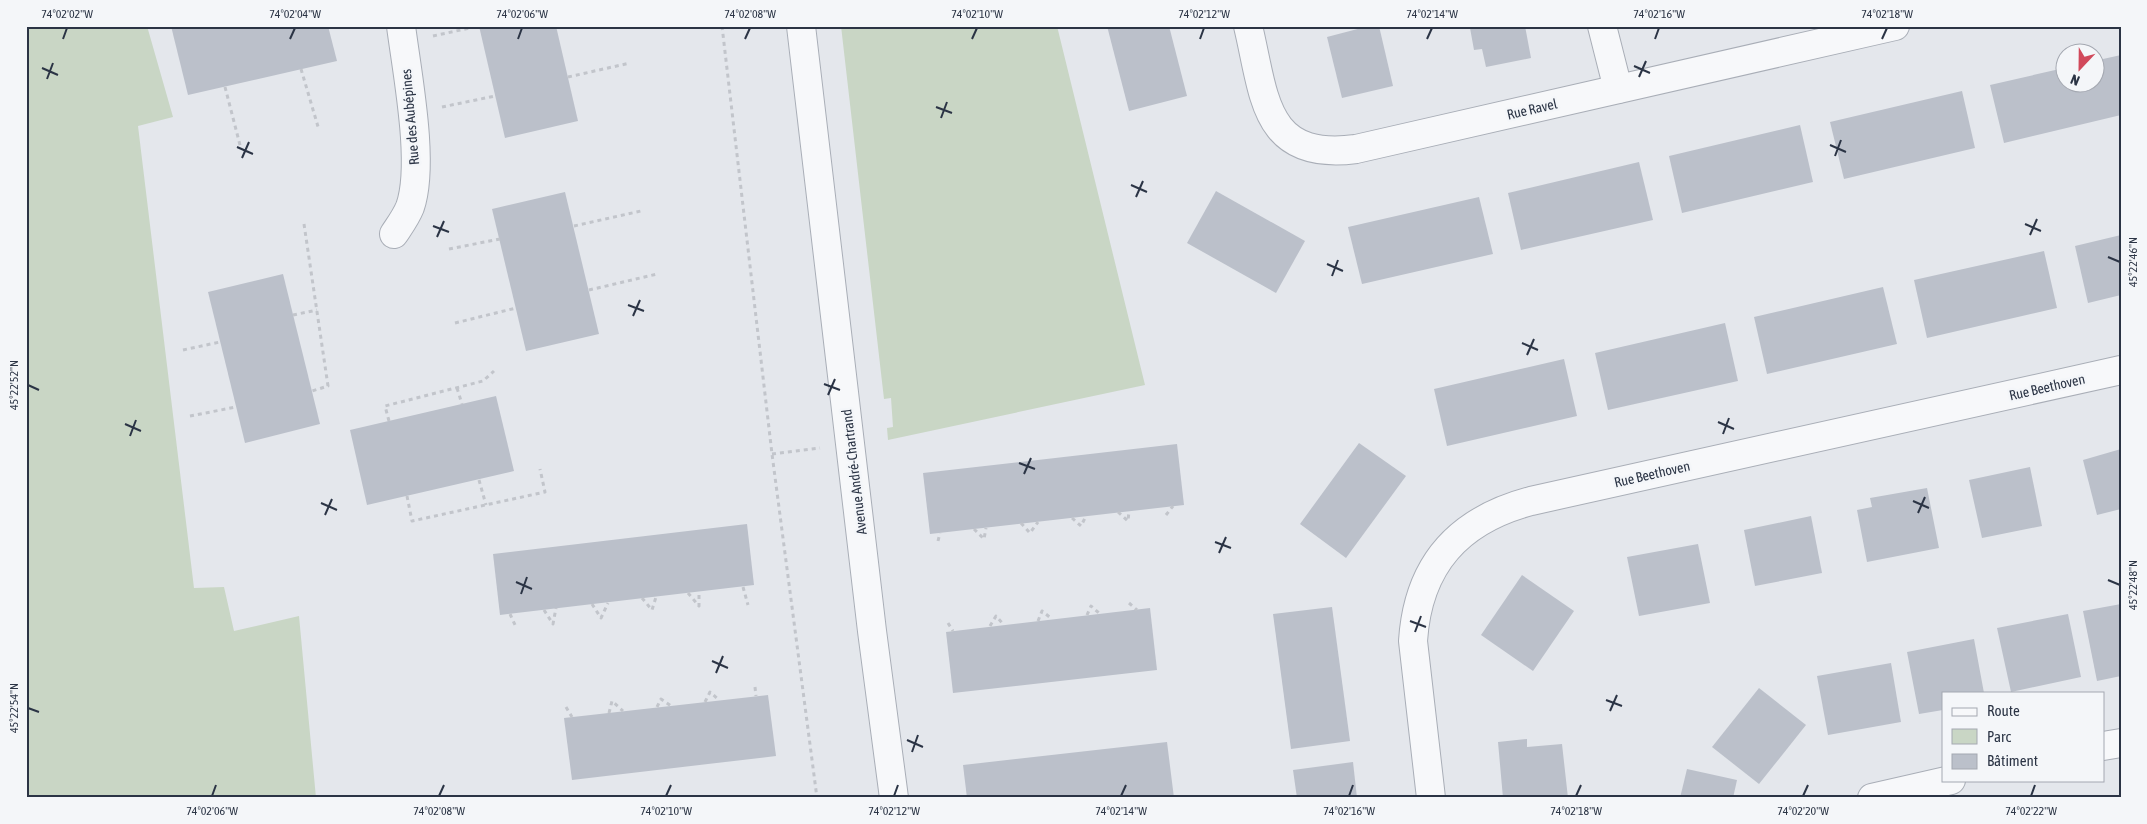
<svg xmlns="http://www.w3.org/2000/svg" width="2147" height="824" viewBox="0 0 2147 824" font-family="'Asap Condensed',sans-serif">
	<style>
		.green { fill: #c9d6c5 }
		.building { fill: #bbc0ca }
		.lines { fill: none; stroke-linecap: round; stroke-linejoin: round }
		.minor-casing { stroke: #a9aeb7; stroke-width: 30 }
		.path { stroke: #c2c5cb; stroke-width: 3; stroke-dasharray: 4 4; stroke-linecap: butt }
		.minor { stroke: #f7f8fa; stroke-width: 28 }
		.ticks { fill: none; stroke: #2b3445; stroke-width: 2 }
		.labels { text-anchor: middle; stroke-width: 5; stroke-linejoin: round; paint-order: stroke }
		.street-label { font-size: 14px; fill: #2b3445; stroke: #f4f6f9 }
		.neatline { fill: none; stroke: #2b3445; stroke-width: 2 }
		.ticks-label { font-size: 12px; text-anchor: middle; fill: #2b3445 }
	</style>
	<rect width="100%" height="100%" fill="#e4e7ec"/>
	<g class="green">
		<polygon points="26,26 147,26 173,117 138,126 194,588 224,587 234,631 299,616 316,798 26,798"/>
		<polygon points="841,26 1057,26 1145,385 888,440 887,428 893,427 891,398 884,399"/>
	</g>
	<g class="building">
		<polygon points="171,26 328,26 337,61 188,95"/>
		<polygon points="479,26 556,26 578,121 505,138"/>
		<polygon points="1107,26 1169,26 1187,96 1129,111"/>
		<polygon points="1369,26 1379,26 1393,86 1342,98 1327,37"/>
		<polygon points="1481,26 1525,26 1531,58 1486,67 1482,49 1474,50 1470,28"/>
		<polygon points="2121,55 2121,115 2004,143 1990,85 2064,68 2064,82 2094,82 2094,61"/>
		<polygon points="1962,91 1975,148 1844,179 1830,122"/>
		<polygon points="1800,125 1813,182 1682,213 1669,156"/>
		<polygon points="1639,162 1653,220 1521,250 1508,193"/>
		<polygon points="1216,191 1305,241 1276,293 1187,243"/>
		<polygon points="565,192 599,334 526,351 492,209"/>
		<polygon points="1479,197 1493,254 1362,284 1348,227"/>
		<polygon points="2121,235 2121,295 2088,303 2075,246"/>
		<polygon points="2044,251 2057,308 1927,338 1914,280"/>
		<polygon points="283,274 320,424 245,443 208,292"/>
		<polygon points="1883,287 1897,344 1767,374 1754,317"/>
		<polygon points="1725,323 1738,381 1608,410 1595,353"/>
		<polygon points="1564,359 1577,416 1447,446 1434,389"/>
		<polygon points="496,396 514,471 367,505 350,430"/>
		<polygon points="1359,443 1406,476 1346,558 1300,524"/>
		<polygon points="1177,444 1184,505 930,534 923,473"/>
		<polygon points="2121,449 2121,509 2097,515 2083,460"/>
		<polygon points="2030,467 2042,526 1982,538 1969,480"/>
		<polygon points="1927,488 1939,548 1867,562 1857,510 1872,507 1870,498"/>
		<polygon points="1811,516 1822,573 1755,586 1744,530"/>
		<polygon points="747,524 754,585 500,615 493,554"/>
		<polygon points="1698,544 1710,603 1639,616 1627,557"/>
		<polygon points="1522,575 1574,611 1533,671 1481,635"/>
		<polygon points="2121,604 2121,676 2097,681 2083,611"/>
		<polygon points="1332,607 1350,741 1291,749 1273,614"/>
		<polygon points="1150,608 1157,670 953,693 946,632"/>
		<polygon points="2068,614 2081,677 2011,692 1997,628"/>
		<polygon points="1974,639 1984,693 1943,693 1943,710 1919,714 1907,652"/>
		<polygon points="1891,663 1901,722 1828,735 1817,676"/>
		<polygon points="1759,688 1806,725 1759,784 1712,747"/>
		<polygon points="768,695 776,756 572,780 564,718"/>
		<polygon points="1527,739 1527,747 1562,744 1568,798 1503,798 1498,742"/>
		<polygon points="1167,742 1174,798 967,798 963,765"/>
		<polygon points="1353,762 1357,798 1297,798 1293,770"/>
		<polygon points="1687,769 1737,780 1733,798 1680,798"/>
	</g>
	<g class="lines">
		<defs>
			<g id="minor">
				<polyline points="801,26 872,631 894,798"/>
				<path d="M1248,26C1265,97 1263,161 1356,149L1895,26"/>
				<polyline points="1602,26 1618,89"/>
				<path d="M394,234C400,225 406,217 410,207C425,164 407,73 401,26"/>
				<polyline points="2103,746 2121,743"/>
				<path d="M1431,798L1413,641C1418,564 1459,520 1531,501L2121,370"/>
				<polyline points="1872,798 1951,780"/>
			</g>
		</defs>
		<use href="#minor" class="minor-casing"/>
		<g class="path">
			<polyline points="722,26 772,454 817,798"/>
			<polyline points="433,36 479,26"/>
			<polyline points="301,69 319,130"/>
			<polyline points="568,77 630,63"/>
			<polyline points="225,87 241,149"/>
			<polyline points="442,107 495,96"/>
			<polyline points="304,224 328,386 312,391"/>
			<polyline points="574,226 641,211"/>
			<polyline points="449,249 500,239"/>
			<polyline points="589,290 657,274"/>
			<polyline points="293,315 317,310"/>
			<polyline points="455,323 516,308"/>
			<polyline points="183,350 220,342"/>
			<polyline points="457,388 462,404"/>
			<polyline points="190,416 236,407"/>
			<polyline points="389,421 385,406 483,381 494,371"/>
			<polyline points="772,454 820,448"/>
			<polyline points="479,480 486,505"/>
			<polyline points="407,496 412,521 545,492 540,469"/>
			<polyline points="1118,512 1128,521 1129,511"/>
			<polyline points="1166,515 1173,506"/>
			<polyline points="1072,518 1081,526 1086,516"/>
			<polyline points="1021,523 1030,533 1038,522"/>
			<polyline points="974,529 984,539 986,528"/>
			<polyline points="938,541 940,533"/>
			<polyline points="743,587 748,605"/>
			<polyline points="688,593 699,606 699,592"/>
			<polyline points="642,598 652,610 656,597"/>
			<polyline points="1129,603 1137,610"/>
			<polyline points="592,604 601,618 608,603"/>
			<polyline points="544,610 553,624 556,608"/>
			<polyline points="510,614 516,627"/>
			<polyline points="1087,615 1091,606 1100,614"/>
			<polyline points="1038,621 1042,611 1052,619"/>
			<polyline points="948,623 953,631"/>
			<polyline points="990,626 996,616 1004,625"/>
			<polyline points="755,687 756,696"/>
			<polyline points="705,702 710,692 719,700"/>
			<polyline points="566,707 572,717"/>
			<polyline points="657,707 661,699 671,706"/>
			<polyline points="609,713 612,701 623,711"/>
		</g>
		<use href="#minor" class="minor"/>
	</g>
	<path class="ticks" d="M63,39L67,28M290,39L295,28M518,39L522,28M745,39L750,28M972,39L977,28M1200,39L1204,28M1427,39L1432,28M1655,39L1659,28M1882,39L1887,28M1634,66L1650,73M42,68L58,75M1639,77L1646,61M47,79L53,63M936,107L952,113M941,118L947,102M1830,145L1846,152M237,147L253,154M1835,156L1841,140M242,158L249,142M1131,185L1147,192M1136,197L1143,181M2025,224L2041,231M433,226L449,232M2030,235L2037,219M437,237L444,221M2108,257L2120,262M1327,264L1343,271M1332,276L1338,260M628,305L644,311M633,316L640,300M1522,343L1538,350M1527,355L1534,339M824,384L840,390M28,385L39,390M828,395L835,379M1718,422L1734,429M125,424L141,431M1723,434L1729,418M130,436L136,420M1019,463L1035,469M1024,474L1031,458M1913,501L1929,508M321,503L337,510M1918,513L1925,497M325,515L332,499M1215,542L1231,548M1219,553L1226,537M2108,580L2120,585M516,582L532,589M521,594L527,577M1410,621L1426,627M1415,632L1421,616M712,661L728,668M716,673L723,656M1606,700L1622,706M28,708L39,712M1610,711L1617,695M907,740L923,747M912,752L918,735M212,796L216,785M439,796L444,785M666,796L671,785M894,796L898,785M1121,796L1126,785M1349,796L1353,785M1576,796L1581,785M1803,796L1808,785M2031,796L2035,785"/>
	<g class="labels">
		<g class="street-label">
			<text transform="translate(1532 109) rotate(-13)" y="5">Rue Ravel</text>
			<text transform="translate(410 117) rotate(-95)" y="5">Rue des Aubépines</text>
			<text transform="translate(2047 387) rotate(-13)" y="5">Rue Beethoven</text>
			<text transform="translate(854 472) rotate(-97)" y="5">Avenue André-Chartrand</text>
			<text transform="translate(1652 474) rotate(-13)" y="5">Rue Beethoven</text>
		</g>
	</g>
	<rect width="2147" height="824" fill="none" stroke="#f4f6f9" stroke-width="55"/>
	<rect x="1942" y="692" width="162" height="90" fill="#f4f6f9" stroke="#a4a8b1"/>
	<rect x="1952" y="708" width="25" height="8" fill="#f7f8fa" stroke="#a4a8b1"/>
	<text x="1987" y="716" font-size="15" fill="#2b3445">Route</text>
	<rect x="1952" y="729" width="25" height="15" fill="#c9d6c5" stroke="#a4a8b1"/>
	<text x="1987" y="742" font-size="15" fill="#2b3445">Parc</text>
	<rect x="1952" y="754" width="25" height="15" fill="#bbc0ca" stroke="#a4a8b1"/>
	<text x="1987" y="766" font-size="15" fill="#2b3445">Bâtiment</text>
	<g transform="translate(2080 68) rotate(202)"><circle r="24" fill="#f4f6f9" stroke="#a4a8b1"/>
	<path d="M0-4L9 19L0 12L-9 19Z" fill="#d1495b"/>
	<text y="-8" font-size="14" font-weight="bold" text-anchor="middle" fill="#2b3445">N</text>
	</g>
	<rect x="28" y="28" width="2092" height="768" class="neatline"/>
	<g class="ticks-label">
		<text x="67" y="18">74°02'02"W</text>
		<text x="295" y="18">74°02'04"W</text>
		<text x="522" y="18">74°02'06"W</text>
		<text x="750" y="18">74°02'08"W</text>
		<text x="977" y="18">74°02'10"W</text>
		<text x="1204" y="18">74°02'12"W</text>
		<text x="1432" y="18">74°02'14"W</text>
		<text x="1659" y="18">74°02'16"W</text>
		<text x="1887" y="18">74°02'18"W</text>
		<text transform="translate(2133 262) rotate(-90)" y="4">45°22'46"N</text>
		<text transform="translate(14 385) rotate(-90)" y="4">45°22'52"N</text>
		<text transform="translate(2133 585) rotate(-90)" y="4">45°22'48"N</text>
		<text transform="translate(14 708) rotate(-90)" y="4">45°22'54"N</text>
		<text x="212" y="815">74°02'06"W</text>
		<text x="439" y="815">74°02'08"W</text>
		<text x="666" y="815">74°02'10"W</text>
		<text x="894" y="815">74°02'12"W</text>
		<text x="1121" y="815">74°02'14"W</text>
		<text x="1349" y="815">74°02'16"W</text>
		<text x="1576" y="815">74°02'18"W</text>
		<text x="1803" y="815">74°02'20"W</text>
		<text x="2031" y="815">74°02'22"W</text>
	</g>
</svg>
